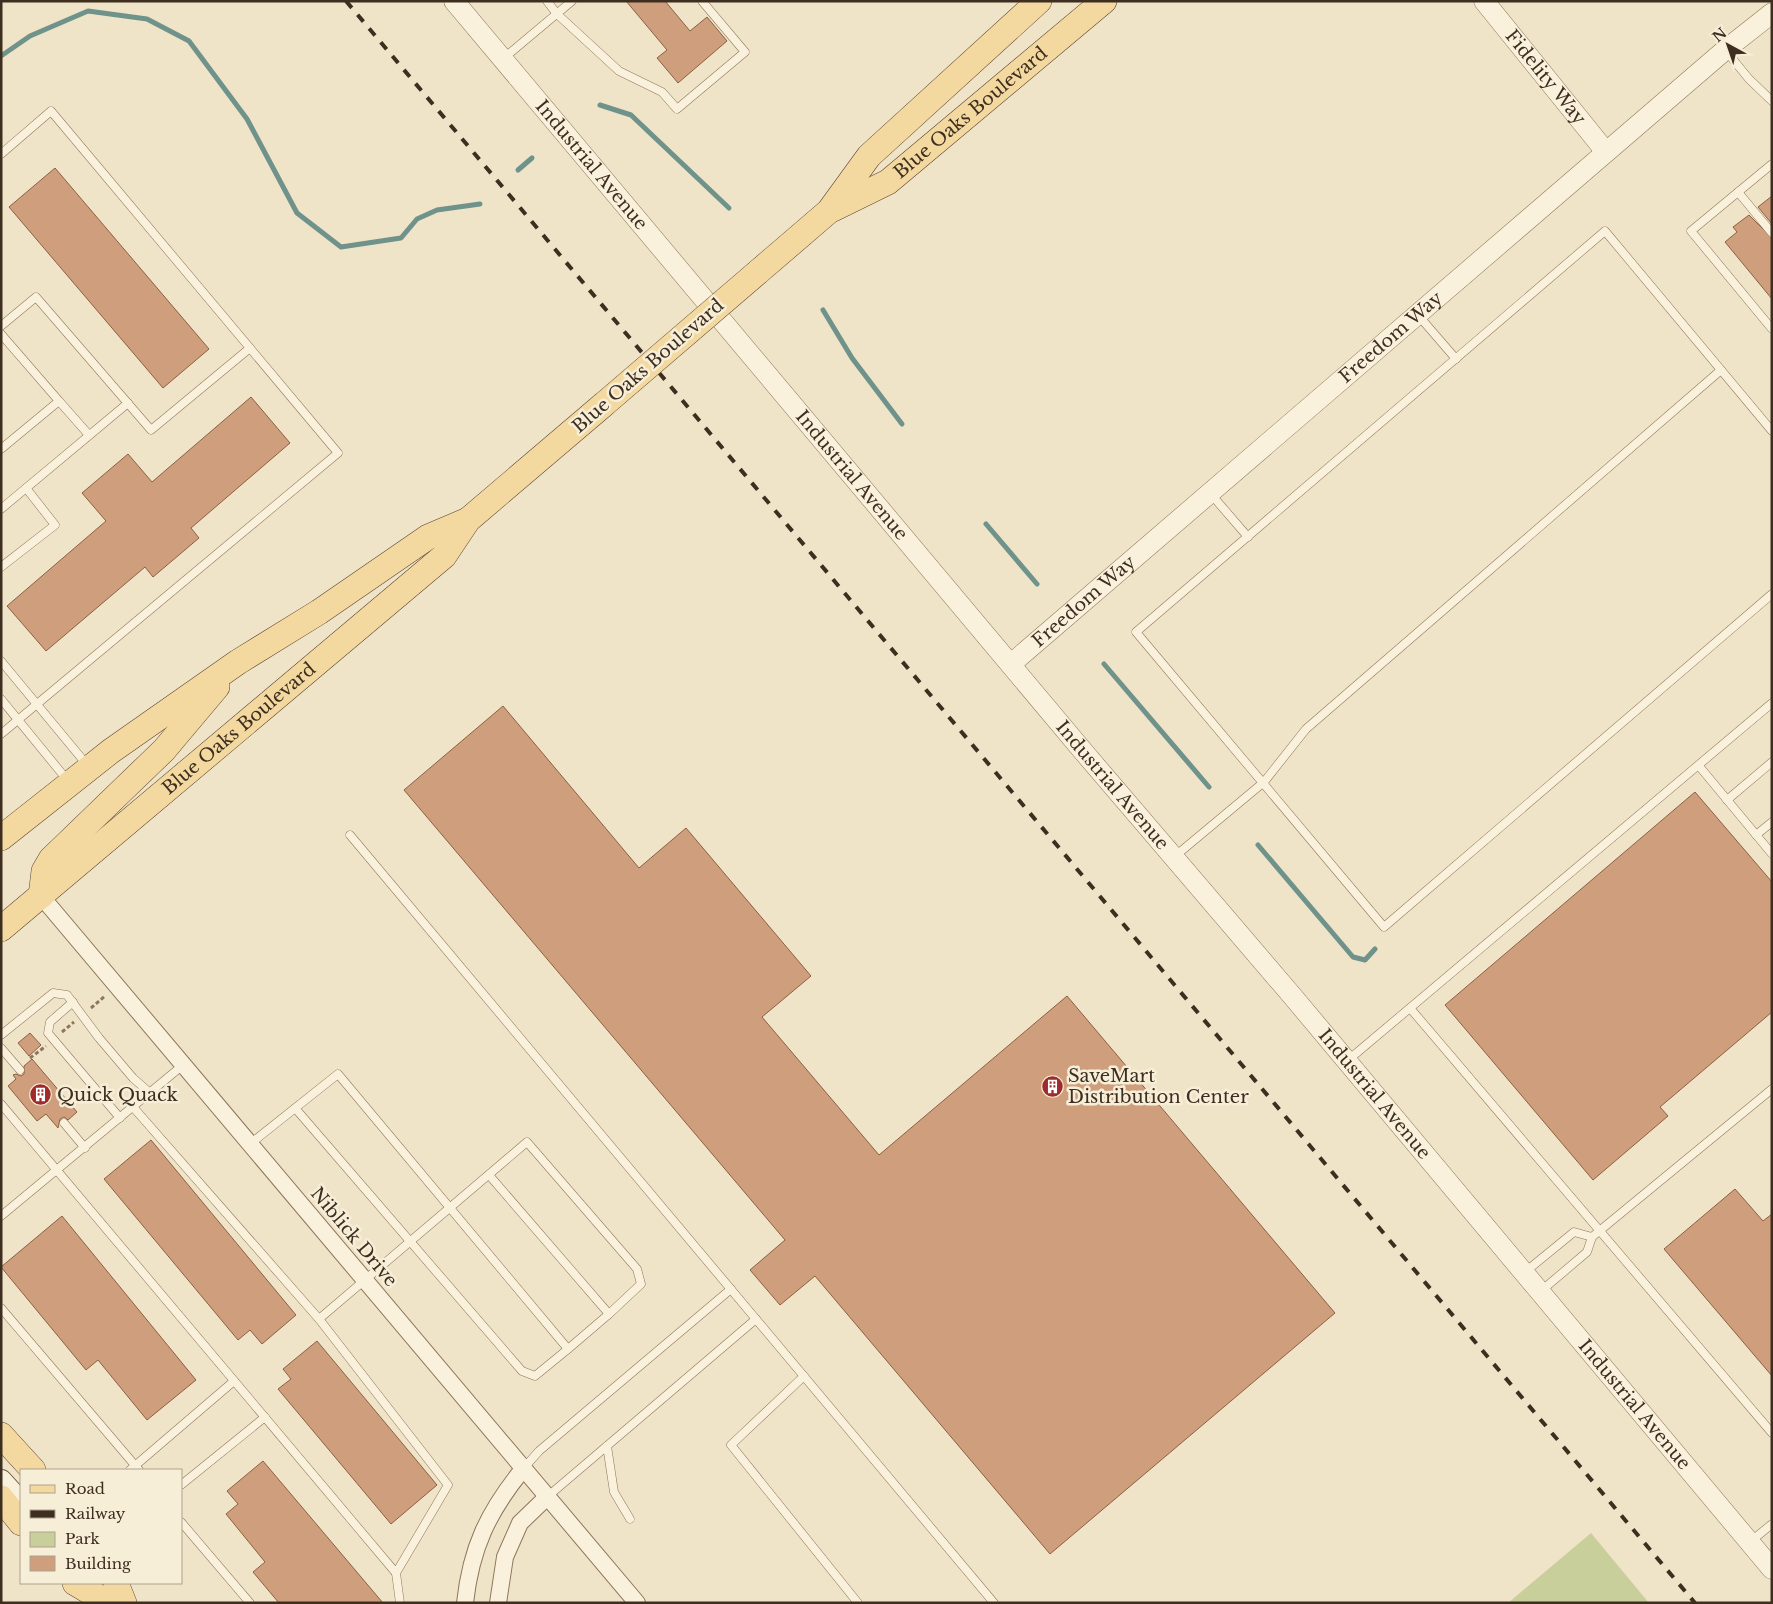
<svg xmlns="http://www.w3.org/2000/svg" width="1773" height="1604" viewBox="0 0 1773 1604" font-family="'Libre Baskerville',serif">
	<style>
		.green { fill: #c9cf9b }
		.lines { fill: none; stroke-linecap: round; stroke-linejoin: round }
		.stream { stroke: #6f938a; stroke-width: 5 }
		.building { fill: #cf9f7d; stroke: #8d5f41 }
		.service-casing { stroke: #8d765c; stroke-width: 9 }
		.minor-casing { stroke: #8d765c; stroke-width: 18 }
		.tertiary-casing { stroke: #8d765c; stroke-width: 21 }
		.secondary-casing { stroke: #6f573f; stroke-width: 24 }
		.primary-casing { stroke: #5b4430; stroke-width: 26 }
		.path { stroke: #8d765c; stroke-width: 3; stroke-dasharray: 4 2.5; stroke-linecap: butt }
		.service { stroke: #faf1dc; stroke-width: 8 }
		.minor { stroke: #faf1dc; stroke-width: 16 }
		.tertiary { stroke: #faf1dc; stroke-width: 20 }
		.secondary { stroke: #faf1dc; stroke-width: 22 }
		.primary { stroke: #f3d9a0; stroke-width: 25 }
		.rail { stroke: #3d2e20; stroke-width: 4; stroke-dasharray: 9 9; stroke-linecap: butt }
		.primary-bridge-casing { stroke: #5b4430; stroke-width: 26; stroke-linecap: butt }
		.primary-bridge { stroke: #f3d9a0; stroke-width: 25 }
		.labels { text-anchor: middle; stroke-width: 5; stroke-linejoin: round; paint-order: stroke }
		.street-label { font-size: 18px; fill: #3d2e20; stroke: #f7eed8 }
		.poi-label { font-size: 18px; fill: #3d2e20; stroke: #f7eed8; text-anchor: start }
	</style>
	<rect width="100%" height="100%" fill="#f0e4c8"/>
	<polygon class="green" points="1591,1533 1649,1603 1508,1603"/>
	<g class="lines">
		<g class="stream">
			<polyline points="1,56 30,36 88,11 147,19 189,41 247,119 297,213 341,247 401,238 417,219 437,210 480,204"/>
			<polyline points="600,105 631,115 729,208"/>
			<polyline points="518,170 532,158"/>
			<polyline points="823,310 852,358 902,424"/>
			<polyline points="986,524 1037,584"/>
			<polyline points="1104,664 1209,787"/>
			<polyline points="1258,845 1353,957 1365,960 1375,949"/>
		</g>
	</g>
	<g class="building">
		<polygon points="626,1 665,1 690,31 707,17 727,41 678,83 657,58 667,50"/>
		<polygon points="55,168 209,349 163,388 9,207"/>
		<polygon points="1772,196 1772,224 1758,207"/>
		<polygon points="1749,215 1772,238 1772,299 1725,242 1737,232 1733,227"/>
		<polygon points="251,397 290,443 191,528 199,538 153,577 145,567 46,651 7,606 106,521 82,493 128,454 152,482"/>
		<polygon points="503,706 639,868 686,828 811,976 762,1017 879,1155 1067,996 1335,1313 1050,1554 815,1276 780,1305 750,1270 785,1240 404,790"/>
		<polygon points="1695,792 1772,882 1772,1012 1660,1107 1668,1116 1593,1180 1445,1005"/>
		<polygon points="30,1033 41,1045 29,1056 18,1043"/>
		<polygon points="32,1059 77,1112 68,1120 64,1117 60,1119 58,1128 46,1114 37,1121 8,1086 16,1079 13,1075 16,1074 21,1076 24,1074 24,1066"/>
		<polygon points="151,1140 296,1315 262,1344 250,1330 238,1340 104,1179"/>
		<polygon points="1735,1189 1763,1221 1772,1214 1772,1376 1664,1249"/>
		<polygon points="62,1216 196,1380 147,1420 98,1360 86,1370 1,1267"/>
		<polygon points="317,1341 437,1485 391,1524 278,1389 291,1379 283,1369"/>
		<polygon points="263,1461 383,1603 279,1603 253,1572 265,1562 226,1514 238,1504 227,1491"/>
	</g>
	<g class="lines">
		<defs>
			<g id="service">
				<polyline points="547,1 557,14 619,71 662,92 677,109 745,52 702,1"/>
				<polyline points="1726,51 1749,79 1772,101"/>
				<polyline points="504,58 572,1"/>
				<polyline points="1,154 51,111 338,453 1,734"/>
				<polyline points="1772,164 1691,231 1772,329"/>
				<polyline points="1738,192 1772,233"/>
				<polyline points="1418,315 1456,359"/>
				<polyline points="1,326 36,297 151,430 250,348"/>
				<polyline points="1,334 59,401 1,449"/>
				<polyline points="59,401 89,435"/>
				<polyline points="1772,431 1605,231 1136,632 1384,927 1772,594"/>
				<polyline points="1210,493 1248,537"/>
				<polyline points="1,509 128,403"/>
				<polyline points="1,567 55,525 26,488"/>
				<polyline points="1,661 88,766"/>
				<polyline points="1,699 68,781"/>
				<polyline points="1699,766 1772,854"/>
				<polyline points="1727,800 1772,762"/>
				<polyline points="350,835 994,1603"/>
				<polyline points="1756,835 1772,822"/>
				<polyline points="1174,857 1264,782 1306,729 1721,370"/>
				<polyline points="73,1002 50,1022 48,1033 120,1118"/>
				<polyline points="1410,1008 1772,1433"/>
				<polyline points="1,1035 53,993 67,995 99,1038 133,1078 150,1093"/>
				<polyline points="1,1048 20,1070"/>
				<polyline points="1347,1061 1772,703"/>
				<polyline points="1,1104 396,1573 448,1485 319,1319 527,1142 637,1269 641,1284 609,1314"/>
				<polyline points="133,1107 319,1319"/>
				<polyline points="64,1123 85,1148"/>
				<polyline points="250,1144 338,1074 568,1349 535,1376 522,1371 295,1108"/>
				<polyline points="489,1175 609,1314 568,1349"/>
				<polyline points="1,1216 183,1065"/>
				<polyline points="1525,1272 1574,1232 1592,1237"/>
				<polyline points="1541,1291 1587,1252 1592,1237 1772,1089"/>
				<polyline points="1,1308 139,1470"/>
				<polyline points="804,1376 731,1445 858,1603"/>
				<polyline points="607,1446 614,1492 630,1519"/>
				<polyline points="523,1469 539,1451 731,1289"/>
				<polyline points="130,1470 234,1381"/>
				<polyline points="181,1485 265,1417"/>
				<polyline points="547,1497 756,1319"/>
				<polyline points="181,1522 250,1603"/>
				<polyline points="1750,1542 1772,1524"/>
				<polyline points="396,1573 400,1603"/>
			</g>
			<g id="minor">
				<polyline points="41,896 637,1603"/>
				<path d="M465,1603C471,1548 488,1512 523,1469"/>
				<polyline points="498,1603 505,1557 520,1523 547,1497"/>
			</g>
			<g id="tertiary">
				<path id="s1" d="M454,1L1082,750L1294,998L1772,1569"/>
				<path id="s2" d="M1484,1L1606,152"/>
				<path id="s3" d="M1011,664L1725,50L1772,13"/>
			</g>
			<polyline id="secondary" points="1,1481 21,1503"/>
			<g id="primary">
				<path id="s4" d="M833,209L888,182L1104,1"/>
				<polyline points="758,272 829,211 869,156 1039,1"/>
				<polyline points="1,838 111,751 238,662 319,612 428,537 468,520"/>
				<polyline points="41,896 44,871 51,859 164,750 217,687"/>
				<path id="s5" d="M1,929L444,556L468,520L603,405"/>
				<polyline points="1,1435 33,1470"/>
				<polyline points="1,1498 21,1523"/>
				<polyline points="75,1583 109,1603"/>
				<polyline points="116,1583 124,1603"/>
			</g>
		</defs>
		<use href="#service" class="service-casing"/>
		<use href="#minor" class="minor-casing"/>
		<use href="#tertiary" class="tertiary-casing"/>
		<use href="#secondary" class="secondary-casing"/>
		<use href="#primary" class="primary-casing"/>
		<g class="path">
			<polyline points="91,1008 105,996"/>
			<polyline points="62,1032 74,1022"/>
			<polyline points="30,1058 46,1046"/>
		</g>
		<use href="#service" class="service"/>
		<use href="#minor" class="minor"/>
		<use href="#tertiary" class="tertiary"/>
		<use href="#secondary" class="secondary"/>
		<use href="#primary" class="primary"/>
		<polyline class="rail" points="346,1 1695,1603"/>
		<defs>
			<polyline id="primary-bridge" points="603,405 758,272"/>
		</defs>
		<use href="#primary-bridge" class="primary-bridge-casing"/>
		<use href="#primary-bridge" class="primary-bridge"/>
	</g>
	<defs>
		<symbol id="building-disc" viewBox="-11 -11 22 22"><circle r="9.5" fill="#9e2a2b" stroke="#f7eed8"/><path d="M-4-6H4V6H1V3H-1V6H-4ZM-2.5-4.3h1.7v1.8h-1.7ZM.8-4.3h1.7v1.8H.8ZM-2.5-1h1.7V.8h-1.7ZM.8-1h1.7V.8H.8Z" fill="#fff"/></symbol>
	</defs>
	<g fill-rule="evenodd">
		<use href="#building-disc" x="1040" y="1074" width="25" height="25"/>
		<use href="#building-disc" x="28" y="1082" width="25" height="25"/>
	</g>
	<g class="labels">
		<g class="street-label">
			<text dy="6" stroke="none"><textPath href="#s2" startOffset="98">Fidelity Way</textPath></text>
			<text dy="6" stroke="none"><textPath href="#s4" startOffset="169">Blue Oaks Boulevard</textPath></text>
			<text dy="6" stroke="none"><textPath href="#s1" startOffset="214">Industrial Avenue</textPath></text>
			<text dy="6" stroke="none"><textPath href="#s3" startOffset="501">Freedom Way</textPath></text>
			<text transform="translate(648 366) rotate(-41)" y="6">Blue Oaks Boulevard</text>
			<text dy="6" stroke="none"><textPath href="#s1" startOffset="619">Industrial Avenue</textPath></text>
			<text dy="6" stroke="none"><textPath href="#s3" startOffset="96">Freedom Way</textPath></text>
			<text dy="6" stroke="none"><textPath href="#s5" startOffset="311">Blue Oaks Boulevard</textPath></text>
			<text dy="6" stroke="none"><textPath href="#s1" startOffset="1024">Industrial Avenue</textPath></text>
			<text dy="6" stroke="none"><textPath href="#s1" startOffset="1429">Industrial Avenue</textPath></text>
			<text transform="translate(354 1237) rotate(50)" y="6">Niblick Drive</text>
			<text dy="6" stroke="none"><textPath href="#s1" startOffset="1834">Industrial Avenue</textPath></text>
		</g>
		<g class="poi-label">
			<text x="1068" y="1082">SaveMart<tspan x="1068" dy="21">Distribution Center</tspan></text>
			<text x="57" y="1101">Quick Quack</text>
		</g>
	</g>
	<rect width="1773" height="1604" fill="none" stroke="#3d2e20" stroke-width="5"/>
	<rect x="20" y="1469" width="162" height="115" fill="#f7eed8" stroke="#ada18e"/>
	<rect x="30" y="1485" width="25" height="8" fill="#f3d9a0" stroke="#ada18e"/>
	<text x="65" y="1494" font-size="15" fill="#3d2e20">Road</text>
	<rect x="30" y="1510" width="25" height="8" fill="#3d2e20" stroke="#ada18e"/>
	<text x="65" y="1519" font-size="15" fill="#3d2e20">Railway</text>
	<rect x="30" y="1532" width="25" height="15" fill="#c9cf9b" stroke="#ada18e"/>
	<text x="65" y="1544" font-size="15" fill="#3d2e20">Park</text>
	<rect x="30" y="1556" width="25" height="15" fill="#cf9f7d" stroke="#ada18e"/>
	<text x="65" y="1569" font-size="15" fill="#3d2e20">Building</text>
	<g transform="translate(1728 45) rotate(320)" stroke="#f7eed8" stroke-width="4" paint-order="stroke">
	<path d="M0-4L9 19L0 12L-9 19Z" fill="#3d2e20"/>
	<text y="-8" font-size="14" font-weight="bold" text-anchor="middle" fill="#3d2e20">N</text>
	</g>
</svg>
